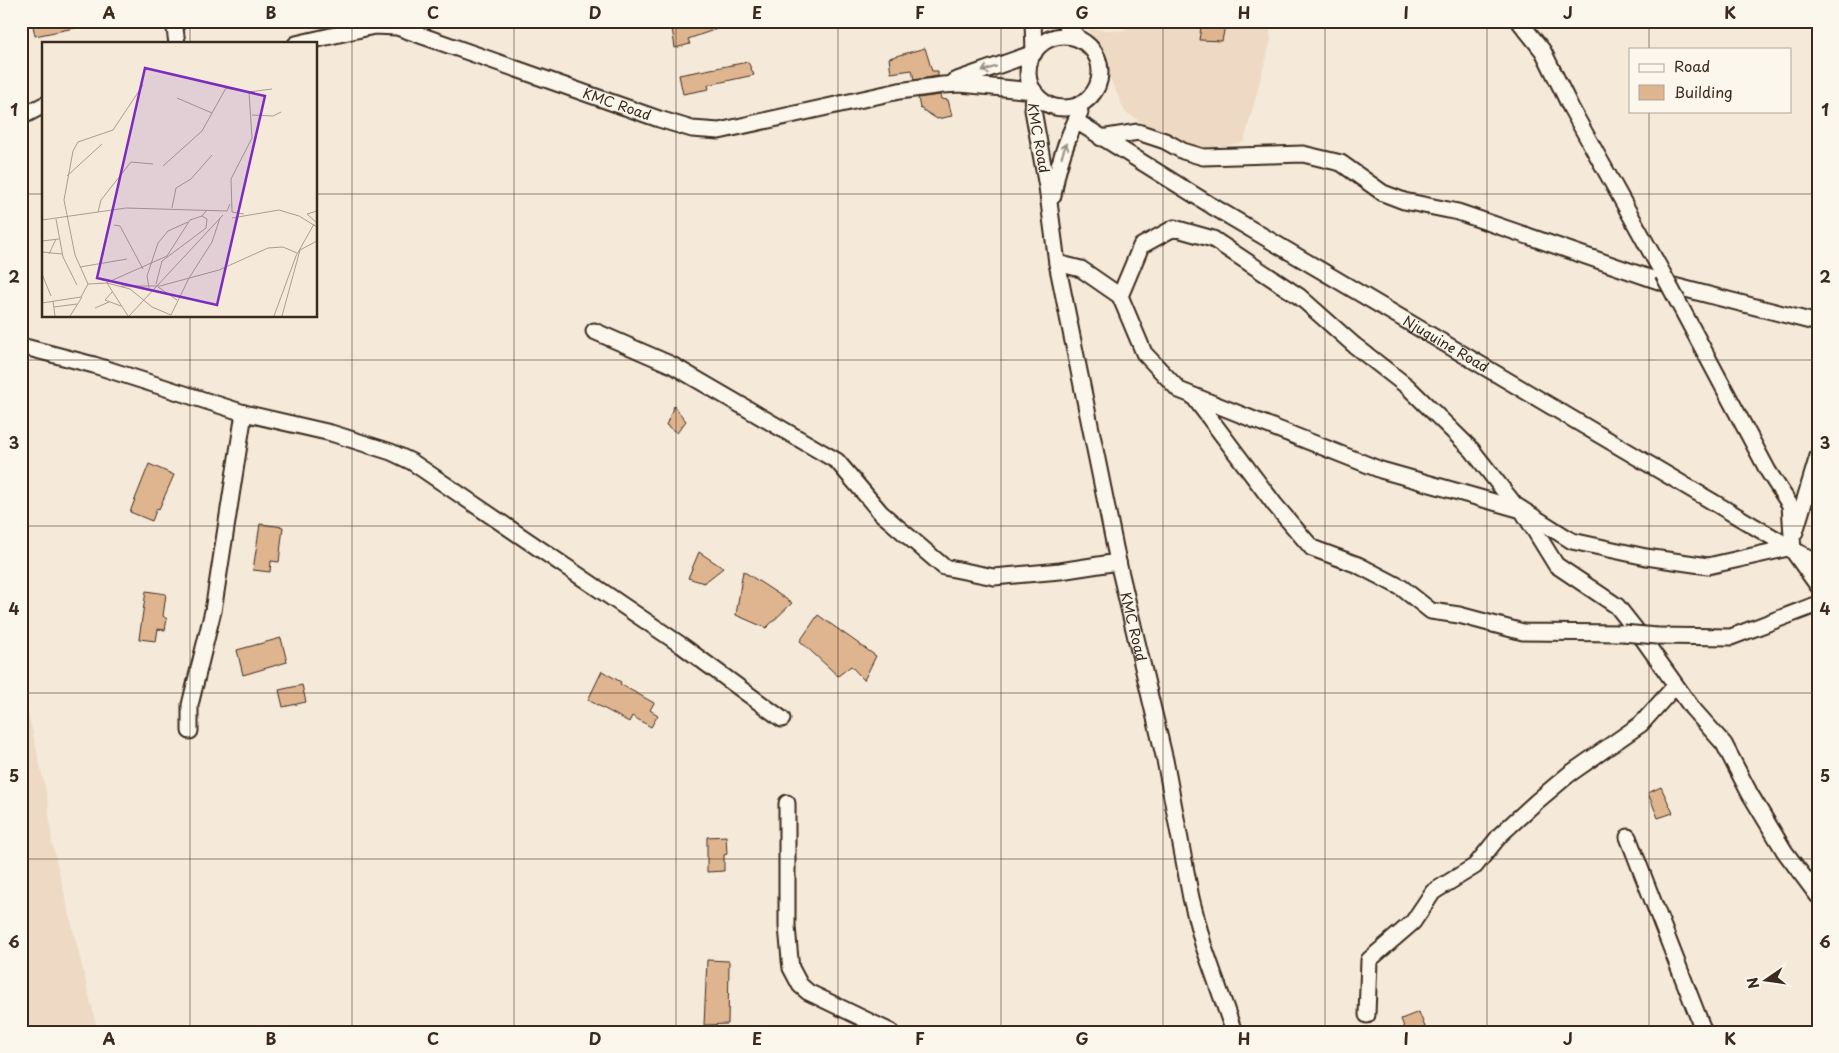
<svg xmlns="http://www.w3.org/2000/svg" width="1839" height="1053" viewBox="0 0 1839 1053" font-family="'Playpen Sans',sans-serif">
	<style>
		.built { fill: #eedac4 }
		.building { fill: #dfb590; stroke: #3b2a1e }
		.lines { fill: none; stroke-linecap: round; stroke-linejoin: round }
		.street-casing { stroke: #3b2a1e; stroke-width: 19 }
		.street { stroke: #fbf7ec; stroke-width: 15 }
		.street-bridge-casing { stroke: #3b2a1e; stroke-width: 19; stroke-linecap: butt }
		.street-bridge { stroke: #fbf7ec; stroke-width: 15 }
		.oneway { stroke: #9b9085 }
		.grid { fill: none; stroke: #3b2a1e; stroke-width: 1; stroke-opacity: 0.55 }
		.labels { text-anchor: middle; stroke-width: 4; stroke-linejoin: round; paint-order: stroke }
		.street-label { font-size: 14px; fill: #3b2a1e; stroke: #fbf7ec }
		.inset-road { fill: none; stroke: #ab9d8f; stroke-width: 1 }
		.view { fill: #7b2cbf; fill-opacity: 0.15; stroke: #7b2cbf; stroke-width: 2.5 }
		.inset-edge { fill: none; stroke: #3b2a1e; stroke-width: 2.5 }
		.neatline { fill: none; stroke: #3b2a1e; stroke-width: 2 }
		.grid-label { font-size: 16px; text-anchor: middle; font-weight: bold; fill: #3b2a1e }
	</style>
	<rect width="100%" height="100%" fill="#f5eada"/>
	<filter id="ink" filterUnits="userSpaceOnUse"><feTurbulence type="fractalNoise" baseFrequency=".02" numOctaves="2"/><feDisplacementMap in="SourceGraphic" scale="10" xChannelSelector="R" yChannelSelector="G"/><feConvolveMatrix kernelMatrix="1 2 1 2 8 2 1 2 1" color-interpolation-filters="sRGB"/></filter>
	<g filter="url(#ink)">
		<g class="built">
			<polygon points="1105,21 1269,21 1271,40 1244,142 1191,153 1125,112 1088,29 1131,31"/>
			<polygon points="21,681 48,800 52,842 98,1032 21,1032"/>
		</g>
		<g class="building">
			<polygon points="32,21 79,21 79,27 35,36"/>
			<polygon points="671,21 734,21 734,23 688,39 690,44 675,48"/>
			<polygon points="1202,21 1226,21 1222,41 1199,40"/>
			<polygon points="925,48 932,71 938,71 938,76 914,80 912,70 891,73 889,58"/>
			<polygon points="748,62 754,75 708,85 709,89 683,94 679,75"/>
			<polygon points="940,95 941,99 948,100 952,116 937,119 920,108 918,98"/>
			<polygon points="674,406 686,421 677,433 666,425"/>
			<polygon points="149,464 174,475 159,509 157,508 152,521 130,512"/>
			<polygon points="260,524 283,527 279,562 271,561 270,572 253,570"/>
			<polygon points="699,552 723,568 704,583 688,578"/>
			<polygon points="743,571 792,603 766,628 736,615"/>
			<polygon points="146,591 166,594 163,616 167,619 165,630 158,629 156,641 139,639"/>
			<polygon points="818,615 876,656 864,680 851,666 838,676 800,641"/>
			<polygon points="281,638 287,662 243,675 237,650"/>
			<polygon points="602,671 621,682 620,684 654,703 650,710 658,715 651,727 632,716 629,722 588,700"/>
			<polygon points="302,685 306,702 283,707 279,690"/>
			<polygon points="1661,787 1673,813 1658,818 1648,793"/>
			<polygon points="726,836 727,854 724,855 724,871 707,872 707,837"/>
			<polygon points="707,960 729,961 728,1024 704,1025"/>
			<polygon points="1419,1012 1427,1032 1406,1032 1401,1019"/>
		</g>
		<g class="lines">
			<defs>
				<g id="street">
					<polyline points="174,21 177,44"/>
					<polyline points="1064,21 1079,39"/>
					<polyline points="1519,21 1543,51 1571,108 1663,274"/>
					<circle cx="1064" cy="72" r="36"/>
					<path id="s1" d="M296,44L374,26L397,27L659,119L692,129L719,131L899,91L943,85L960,84L1034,91L1033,110L1047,187L1057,263L1118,562L1165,760L1191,898L1203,944L1234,1032"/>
					<polyline points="954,81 1034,53 1033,21"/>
					<polyline points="21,117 44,105"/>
					<path id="s2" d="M1076,121L1212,206L1818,564"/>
					<polyline points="1101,138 1138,132 1165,141 1183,151 1203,157 1303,154 1324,159 1341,163 1383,193 1404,201 1458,212 1670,285 1818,323"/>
					<path d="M1053,196C1057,167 1067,138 1080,112"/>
					<polyline points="1057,263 1081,269 1120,296 1141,246 1174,228 1213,239 1300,297 1354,345 1408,387 1472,450 1515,505 1572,541 1646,557 1708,566 1788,548"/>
					<polyline points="1120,296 1144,353 1179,390 1381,470 1522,510 1556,565 1617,606 1643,639 1692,708 1724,744 1750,794 1785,852 1818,896"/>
					<polyline points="1677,300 1768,471 1790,505 1793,551 1818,586"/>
					<polyline points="594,331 672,365 837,461 881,513 944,567 994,577 1060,571 1118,562"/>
					<polyline points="21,346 94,365 244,413 331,433 391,452 412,462 681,645 782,719"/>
					<polyline points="1193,396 1275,505 1312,548 1358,565 1402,588 1431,611 1459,615 1523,632 1623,633"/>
					<polyline points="1795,532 1818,456"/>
					<polyline points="1657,636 1731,637 1818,604"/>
					<polyline points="190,731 190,705 213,611 244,413"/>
					<polyline points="787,803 787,926 790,960 791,968 800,985 808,992 891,1032"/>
					<polyline points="1628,837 1704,1032"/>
					<polyline points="1367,1015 1369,960 1413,922 1433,892 1475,866 1501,834 1536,802 1568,775 1641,724 1675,686"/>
				</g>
			</defs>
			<use href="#street" class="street-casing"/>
			<use href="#street" class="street"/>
			<defs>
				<g id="street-bridge">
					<polyline points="1663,274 1677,300"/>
					<polyline points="1623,633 1657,636"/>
				</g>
			</defs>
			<use href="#street-bridge" class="street-bridge-casing"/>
			<use href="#street-bridge" class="street-bridge"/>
		</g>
		<defs><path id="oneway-shaft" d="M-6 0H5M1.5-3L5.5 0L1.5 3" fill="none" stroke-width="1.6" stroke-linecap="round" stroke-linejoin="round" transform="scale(1.25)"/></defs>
		<g class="oneway">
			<use href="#oneway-shaft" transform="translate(989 69) rotate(161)"/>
			<use href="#oneway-shaft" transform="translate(1064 150) rotate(-71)"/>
		</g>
	</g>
	<path class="grid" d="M190,21V44M352,21V1032M514,21V1032M676,21V1032M838,21V1032M1001,21V1032M1163,21V1032M1325,21V1032M1487,21V1032M1649,21V49M1649,111V1032M21,194H44M316,194H1818M190,316V1032M21,360H1818M21,526H1818M21,693H1818M21,859H1818"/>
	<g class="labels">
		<g class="street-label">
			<text dy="5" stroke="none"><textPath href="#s1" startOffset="336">KMC Road</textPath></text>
			<text dy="5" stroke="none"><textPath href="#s1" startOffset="810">KMC Road</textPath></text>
			<text dy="5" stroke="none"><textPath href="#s2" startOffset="432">Njuguine Road</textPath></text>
			<text dy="5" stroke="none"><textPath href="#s1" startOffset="1308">KMC Road</textPath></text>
		</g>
	</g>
	<g transform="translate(42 42)">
		<rect width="275" height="275" fill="#f5eada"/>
		<path class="inset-road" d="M207,50L230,47M135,56L170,71M210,73L231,74L239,70M121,124L160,89L184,46L207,50L210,96L189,137L190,170L202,172M25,134L60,102M130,166L134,146L149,137L170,113M275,169L265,172L275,181M56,170L59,158L89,120L111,122M190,176L237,168L257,174L275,185M14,177L21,215L35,243M0,178L84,166L185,169L188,162M72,183L78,184L101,227M0,199L17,197M0,210L20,212M7,212L14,197M38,225L85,217M0,232L9,254M64,241L125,214L148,178L160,174M65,241L86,274M46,242L33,213L22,158L31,109L36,100L71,88L101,43M46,242L65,241L88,247L110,265L129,273M114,242L120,219L164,186L165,177L160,174L165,168M79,244H118L177,228L226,206L241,205L255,211M116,245L135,258M107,246L105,234L116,201L126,189L146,180M70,250L63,258L79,264M11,259L13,274M0,261L39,255L46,242M12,265L35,262M53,266L67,260M129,273L147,236L170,200L178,176M28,274L40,255M87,274L181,173M232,274L254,214L272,182M240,274L258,208L275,199"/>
		<path class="view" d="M103,26L223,54L175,263L55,236Z"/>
		<rect width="275" height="275" class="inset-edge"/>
	</g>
	<rect width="1839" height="1053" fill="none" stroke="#fbf7ec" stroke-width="55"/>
	<rect x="1629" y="48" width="162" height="65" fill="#fbf7ec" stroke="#aea59a"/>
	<rect x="1639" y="64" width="25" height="8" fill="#fbf7ec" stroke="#aea59a"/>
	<text x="1674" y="72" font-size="15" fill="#3b2a1e">Road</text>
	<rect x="1639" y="85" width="25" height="15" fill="#dfb590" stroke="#aea59a"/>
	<text x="1674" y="98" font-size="15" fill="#3b2a1e">Building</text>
	<g transform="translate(1766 980) rotate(257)" stroke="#fbf7ec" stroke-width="4" paint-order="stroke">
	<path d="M0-4L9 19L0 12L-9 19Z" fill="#3b2a1e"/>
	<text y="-8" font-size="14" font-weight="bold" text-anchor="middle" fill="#3b2a1e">N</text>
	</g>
	<rect x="28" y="28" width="1784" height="998" class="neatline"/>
	<g class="grid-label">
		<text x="109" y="19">A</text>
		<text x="271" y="19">B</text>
		<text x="433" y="19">C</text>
		<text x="595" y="19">D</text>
		<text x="757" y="19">E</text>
		<text x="920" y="19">F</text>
		<text x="1082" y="19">G</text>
		<text x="1244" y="19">H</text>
		<text x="1406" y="19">I</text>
		<text x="1568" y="19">J</text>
		<text x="1730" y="19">K</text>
		<text x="14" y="116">1</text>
		<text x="1825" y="116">1</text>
		<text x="14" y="283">2</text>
		<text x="1825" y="283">2</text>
		<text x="14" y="449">3</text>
		<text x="1825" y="449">3</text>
		<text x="14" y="615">4</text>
		<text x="1825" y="615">4</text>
		<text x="14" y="782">5</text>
		<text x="1825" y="782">5</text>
		<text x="14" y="948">6</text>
		<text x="1825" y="948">6</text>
		<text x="109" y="1045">A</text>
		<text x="271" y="1045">B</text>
		<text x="433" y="1045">C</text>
		<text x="595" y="1045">D</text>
		<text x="757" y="1045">E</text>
		<text x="920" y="1045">F</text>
		<text x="1082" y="1045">G</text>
		<text x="1244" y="1045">H</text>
		<text x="1406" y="1045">I</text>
		<text x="1568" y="1045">J</text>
		<text x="1730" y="1045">K</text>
	</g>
</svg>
